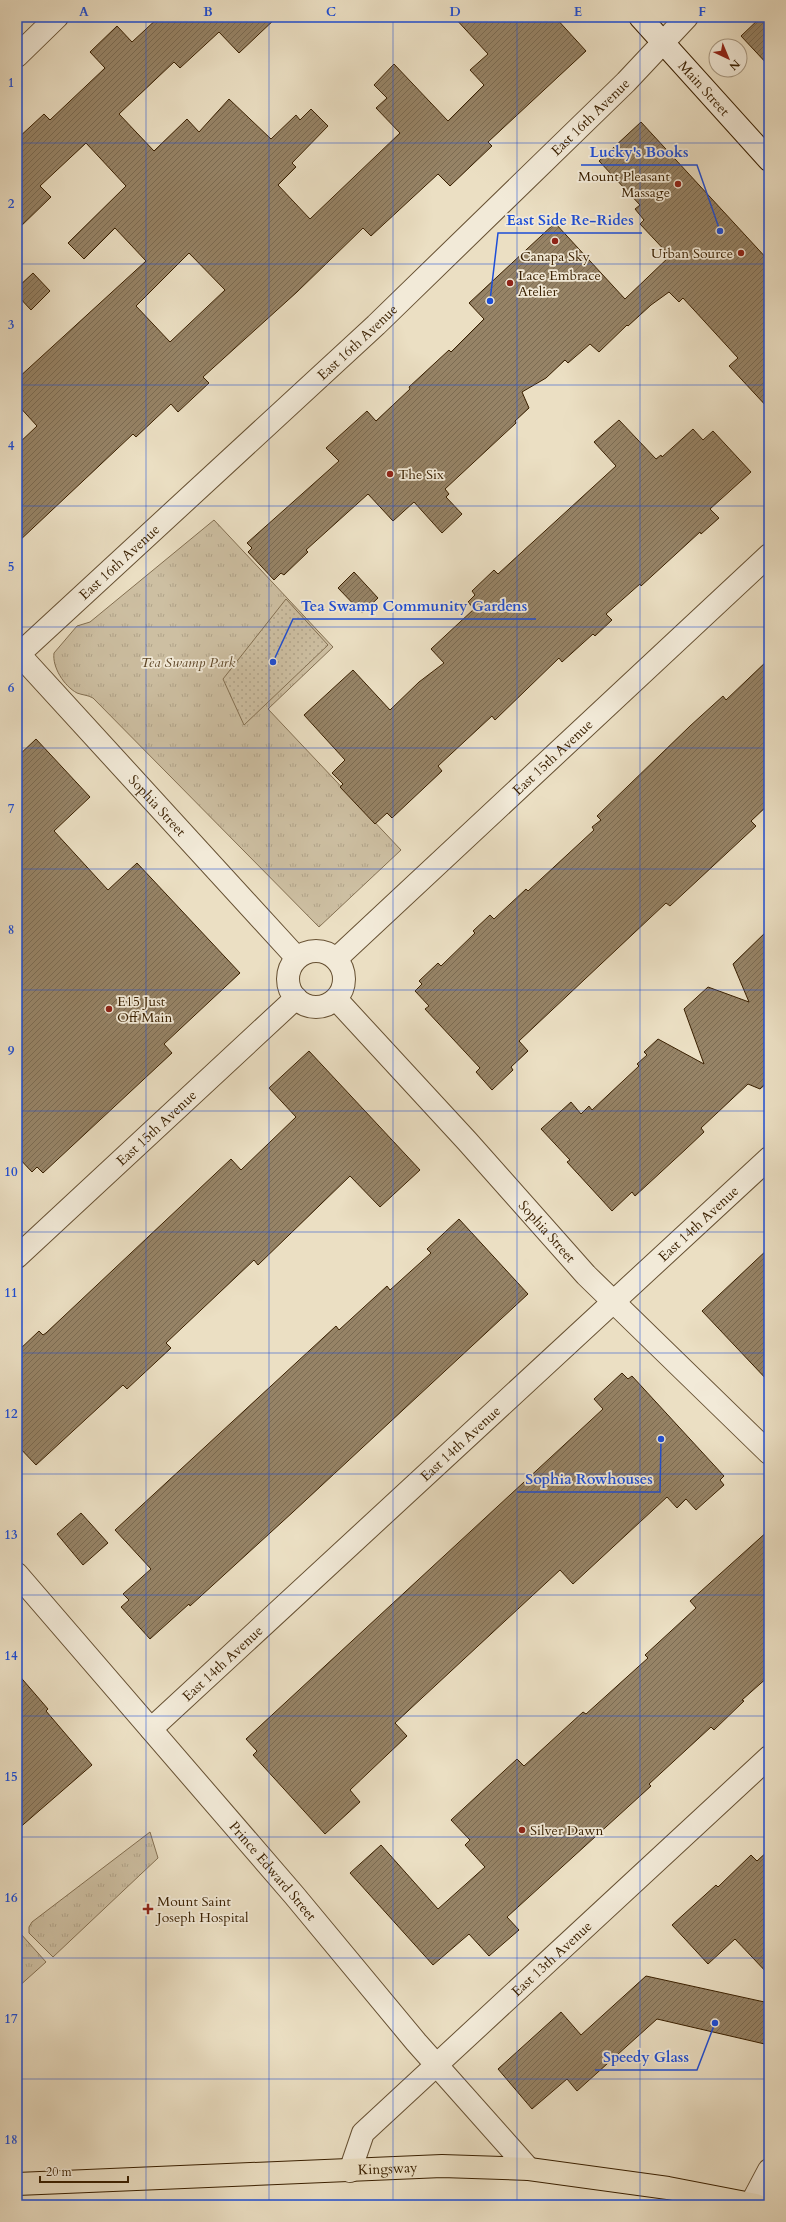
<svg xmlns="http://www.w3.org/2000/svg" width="786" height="2222" viewBox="0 0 786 2222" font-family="Cardo,serif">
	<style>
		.grass { fill: url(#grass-tufts); stroke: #847052 }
		.garden { fill: url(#garden-dots); stroke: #847052 }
		.building { fill: url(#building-hatch); stroke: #3a2001; fill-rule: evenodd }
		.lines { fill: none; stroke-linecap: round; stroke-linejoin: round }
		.minor-casing { stroke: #665032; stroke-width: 24 }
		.tertiary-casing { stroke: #665032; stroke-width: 24 }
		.secondary-casing { stroke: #3a2001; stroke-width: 24 }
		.primary-casing { stroke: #3a2001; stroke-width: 24 }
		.minor { stroke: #f2ead8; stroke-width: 22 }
		.tertiary { stroke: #f2ead8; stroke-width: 22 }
		.secondary { stroke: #f2ead8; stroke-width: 22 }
		.primary { stroke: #ebdfc3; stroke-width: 22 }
		.grid { fill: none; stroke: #1d4ed8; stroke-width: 1; stroke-opacity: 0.55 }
		.poi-dot { fill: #8f2418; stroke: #f2ead8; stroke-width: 1.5 }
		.labels { text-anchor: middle; stroke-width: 3.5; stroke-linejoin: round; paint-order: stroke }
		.street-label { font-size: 14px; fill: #3a2001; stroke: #f2ead8 }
		.poi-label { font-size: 14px; fill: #3a2001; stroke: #f2ead8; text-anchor: start }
		.park-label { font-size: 14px; font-style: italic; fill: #5f4829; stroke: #f2ead8 }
		.leader { fill: none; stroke: #1d4ed8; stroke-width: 1.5 }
		.callout-dot { fill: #1d4ed8; stroke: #f2ead8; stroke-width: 1.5 }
		.callout-label { font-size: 15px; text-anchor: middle; font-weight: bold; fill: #1d4ed8; stroke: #f2ead8; stroke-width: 3.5; stroke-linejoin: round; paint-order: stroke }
		.neatline { fill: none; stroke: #1d4ed8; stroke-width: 1.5 }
		.grid-label { font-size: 13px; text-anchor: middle; font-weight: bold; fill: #1d4ed8 }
	</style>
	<defs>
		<pattern id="grass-tufts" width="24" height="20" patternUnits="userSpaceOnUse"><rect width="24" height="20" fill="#cdbfa2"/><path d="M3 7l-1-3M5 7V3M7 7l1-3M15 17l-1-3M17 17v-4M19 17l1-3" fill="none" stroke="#b1a48a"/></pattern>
		<pattern id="garden-dots" width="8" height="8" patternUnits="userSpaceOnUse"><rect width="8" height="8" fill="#cdbfa2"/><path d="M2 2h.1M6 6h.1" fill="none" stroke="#b1a48a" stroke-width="1.8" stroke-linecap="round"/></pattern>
		<pattern id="building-hatch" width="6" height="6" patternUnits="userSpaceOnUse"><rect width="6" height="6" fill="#968366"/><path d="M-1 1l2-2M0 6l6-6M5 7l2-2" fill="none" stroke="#7b6b52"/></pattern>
	</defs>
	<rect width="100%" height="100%" fill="#ebdfc3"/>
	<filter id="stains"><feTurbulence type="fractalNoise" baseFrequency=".005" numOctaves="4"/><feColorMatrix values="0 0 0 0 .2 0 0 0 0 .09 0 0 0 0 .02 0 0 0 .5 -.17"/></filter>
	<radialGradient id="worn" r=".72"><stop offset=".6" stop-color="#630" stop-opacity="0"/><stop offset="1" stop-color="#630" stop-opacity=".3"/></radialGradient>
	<g class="grass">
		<path d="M214,520L333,647L268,709L401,850L319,927L93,698C88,695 82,695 77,693C64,686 52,667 54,653L77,626L90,622Z"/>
		<polygon points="150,1832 158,1858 53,1957 29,1933 29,1927 32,1922"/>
		<polygon points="20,1933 46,1962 17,1988 17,1935"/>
	</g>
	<polygon class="garden" points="286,599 328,645 244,725 223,679"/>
	<g class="building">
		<path d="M159,17H277L239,53L219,32L180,68L174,62L119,114L154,151L187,119L199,132L229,99L271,139L296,115L300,120L311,109L328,126L292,163L296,167L278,185L310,219L400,133L376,108L387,98L374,85L394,64L448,121L484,85L470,70L488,54L454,17H555L586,51L488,142L492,146L450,186L438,174L371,236L363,228L297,292L203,377L209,383L178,412L171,404L136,437L133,434L17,543V445L37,426L17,404V379L146,261L115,228L84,259L68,243L126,186L86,143L40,186L51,197L17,230V139L44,114L50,120L105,68L90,52L117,26L132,42ZM189,253L225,290L170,342L136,306Z"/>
		<polygon points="761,17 769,17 769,66 741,36"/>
		<polygon points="641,122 769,261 769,409 729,366 738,358 683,298 679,302 669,292 651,305 628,326 627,325 599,352 590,344 568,363 565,360 546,378 522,392 529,408 515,421 516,423 445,489 449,494 446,497 462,514 442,533 414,502 393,521 368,494 306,550 308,552 284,575 281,573 274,580 248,552 252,548 247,543 339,461 326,448 367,411 376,421 410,389 409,387 449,350 451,352 484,319 469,303 555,223 625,299 670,256 640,224 644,220 635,209 640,205 599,161"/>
		<polygon points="33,273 50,291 31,310 17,295 17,288"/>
		<polygon points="619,420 656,459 661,455 662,457 693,429 703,440 713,431 751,472 710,509 719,518 701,534 700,532 641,586 640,584 606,614 612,620 595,636 593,634 562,662 559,658 495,720 492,716 438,766 442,771 392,818 387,813 375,824 340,787 343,784 332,773 345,760 304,715 353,670 390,710 419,682 444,663 431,649 474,609 468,602 475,595 472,591 494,570 498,574 616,466 594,442"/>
		<polygon points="354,572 378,598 362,613 338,588"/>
		<polygon points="769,659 769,804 751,821 756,826 670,906 666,903 519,1041 528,1051 511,1067 513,1070 492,1090 476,1072 480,1068 425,1009 429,1006 415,991 422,984 419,981 438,963 441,966 475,933 473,931 490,915 494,919 526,889 528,891 594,830 592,827 601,820 597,816 690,726 723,696 726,700"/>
		<polygon points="36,739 90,797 54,831 108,890 137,863 240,973 164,1044 172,1053 43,1173 37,1167 32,1172 17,1156 17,757"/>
		<polygon points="769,929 769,1081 760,1089 748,1084 701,1128 704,1132 686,1149 635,1196 632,1192 612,1211 567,1162 570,1160 541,1129 571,1102 581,1114 589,1106 592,1110 639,1066 637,1064 647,1055 644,1052 658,1039 704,1064 684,1009 708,987 749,1002 733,964"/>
		<polygon points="309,1051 420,1170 380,1207 350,1176 258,1265 254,1260 166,1343 171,1348 127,1389 123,1385 36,1465 17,1445 17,1352 39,1331 43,1335 46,1333 231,1159 241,1170 296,1117 269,1088"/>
		<polygon points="459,1219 528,1294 293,1512 190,1606 189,1604 150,1639 121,1607 129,1600 123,1594 151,1569 115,1530 336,1326 339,1330 387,1286 390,1290 431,1253 427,1249"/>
		<polygon points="769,1248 769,1382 702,1311"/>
		<polygon points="622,1373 628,1379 632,1376 724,1476 720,1480 724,1485 696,1510 686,1499 677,1508 667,1497 573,1584 560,1570 395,1723 407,1736 350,1790 360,1802 325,1834 253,1755 257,1751 246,1739 603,1409 594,1399"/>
		<polygon points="81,1513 108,1543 83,1565 57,1534"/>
		<polygon points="769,1530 769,1676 742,1700 744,1701 714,1730 711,1727 649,1784 651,1786 507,1917 519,1930 489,1956 469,1934 433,1965 350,1873 381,1845 438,1909 485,1867 465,1845 470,1840 451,1820 517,1759 524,1766 583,1712 586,1714 648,1658 645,1655 696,1608 690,1601"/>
		<polygon points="17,1673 48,1709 46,1711 92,1765 17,1830"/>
		<polygon points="769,1850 769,1975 735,1939 708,1964 672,1925 716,1885 718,1887 751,1855 757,1861"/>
		<polygon points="646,1976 769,2003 769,2045 657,2019 577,2091 567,2079 532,2109 498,2069 561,2012 581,2035"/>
	</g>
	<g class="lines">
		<defs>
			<g id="minor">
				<polyline points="17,56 57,17"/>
				<path id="s1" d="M17,652L297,958"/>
				<circle cx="316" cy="979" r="28"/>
				<path id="s2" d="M336,959L769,555"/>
				<path id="s3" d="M336,999L467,1141L586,1275L769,1453"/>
				<path id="s4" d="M17,1257L296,998"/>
				<path id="s5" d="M17,1574L294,1895L416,2042L529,2169"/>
				<path id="s6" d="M151,1729L769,1158"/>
				<path id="s7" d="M350,2171L363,2133L769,1757"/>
			</g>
			<g id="tertiary">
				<path id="s8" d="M17,656L376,325L626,82L687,17"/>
				<polyline points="751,2204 769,2170"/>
			</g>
			<g id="secondary">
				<path id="s9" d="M640,17L769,160"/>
			</g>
			<g id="primary">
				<path id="s10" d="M17,2184L442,2166L529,2169L668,2188L756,2205"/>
			</g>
		</defs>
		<use href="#minor" class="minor-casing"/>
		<use href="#tertiary" class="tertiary-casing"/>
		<use href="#secondary" class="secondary-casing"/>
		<use href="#primary" class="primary-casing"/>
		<use href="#minor" class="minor"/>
		<use href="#tertiary" class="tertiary"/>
		<use href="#secondary" class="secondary"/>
		<use href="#primary" class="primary"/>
	</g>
	<path class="grid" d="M146,17V2205M269,17V2205M393,17V2205M517,17V2205M640,17V2205M17,143H769M17,264H769M17,385H769M17,506H769M17,627H769M17,748H769M17,869H769M17,990H769M17,1111H769M17,1232H769M17,1353H769M17,1474H769M17,1595H769M17,1716H769M17,1837H769M17,1958H769M17,2079H769"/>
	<g class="poi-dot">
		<circle cx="678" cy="184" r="4"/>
		<circle cx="555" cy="241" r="4"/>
		<circle cx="741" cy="253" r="4"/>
		<circle cx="510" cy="283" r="4"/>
		<circle cx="390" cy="474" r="4"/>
		<circle cx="109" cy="1009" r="4"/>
		<circle cx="522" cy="1830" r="4"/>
		<path d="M146 1903h4v4h4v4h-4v4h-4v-4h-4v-4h4z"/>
	</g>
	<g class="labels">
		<g class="street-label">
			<text dy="5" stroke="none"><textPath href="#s9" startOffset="96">Main Street</textPath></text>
			<text dy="5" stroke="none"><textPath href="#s8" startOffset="787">East 16th Avenue</textPath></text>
			<text dy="5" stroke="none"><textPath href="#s8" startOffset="463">East 16th Avenue</textPath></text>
			<text dy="5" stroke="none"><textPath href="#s8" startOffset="139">East 16th Avenue</textPath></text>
			<text dy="5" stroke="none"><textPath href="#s2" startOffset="296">East 15th Avenue</textPath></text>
			<text dy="5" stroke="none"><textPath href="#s1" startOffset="208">Sophia Street</textPath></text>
			<text dy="5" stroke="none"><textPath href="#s4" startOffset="190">East 15th Avenue</textPath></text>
			<text dy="5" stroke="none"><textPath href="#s6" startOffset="745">East 14th Avenue</textPath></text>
			<text dy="5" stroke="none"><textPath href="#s3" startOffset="314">Sophia Street</textPath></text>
			<text dy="5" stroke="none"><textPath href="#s6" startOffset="421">East 14th Avenue</textPath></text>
			<text dy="5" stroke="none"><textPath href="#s6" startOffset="97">East 14th Avenue</textPath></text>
			<text dy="5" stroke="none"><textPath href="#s5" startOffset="392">Prince Edward Street</textPath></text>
			<text dy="5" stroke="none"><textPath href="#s7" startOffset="297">East 13th Avenue</textPath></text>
			<text dy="5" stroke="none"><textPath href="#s10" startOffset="371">Kingsway</textPath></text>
		</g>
		<g class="poi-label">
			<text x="670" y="181" text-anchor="end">Mount Pleasant<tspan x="670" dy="16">Massage</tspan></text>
			<text x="733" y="258" text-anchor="end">Urban Source</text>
			<text x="555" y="261" text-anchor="middle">Canapa Sky</text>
			<text x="518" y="280">Lace Embrace<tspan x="518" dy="16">Atelier</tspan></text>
			<text x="398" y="479">The Six</text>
			<text x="117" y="1006">E15 Just<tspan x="117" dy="16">Off Main</tspan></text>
			<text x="530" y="1835">Silver Dawn</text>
			<text x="157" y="1906">Mount Saint<tspan x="157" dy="16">Joseph Hospital</tspan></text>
		</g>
		<g class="park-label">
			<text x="188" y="667">Tea Swamp Park</text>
		</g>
	</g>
	<path class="leader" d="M720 231L697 165H581M490 301L498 233H642M273 662L293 619H536M661 1439L660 1492H517M715 2023L697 2070H595"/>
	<g class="callout-dot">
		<circle cx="720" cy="231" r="4"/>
		<circle cx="490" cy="301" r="4"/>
		<circle cx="273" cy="662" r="4"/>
		<circle cx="661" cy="1439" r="4"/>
		<circle cx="715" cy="2023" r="4"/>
	</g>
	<g class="callout-label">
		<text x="639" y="157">Lucky's Books</text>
		<text x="570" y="225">East Side Re-Rides</text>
		<text x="414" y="611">Tea Swamp Community Gardens</text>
		<text x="589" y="1484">Sophia Rowhouses</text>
		<text x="646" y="2062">Speedy Glass</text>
	</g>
	<rect width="786" height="2222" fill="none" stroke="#ebdfc3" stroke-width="44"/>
	<g transform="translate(728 58) rotate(136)"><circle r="19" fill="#f2ead8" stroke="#a89982"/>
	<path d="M0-3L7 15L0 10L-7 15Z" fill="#8f2418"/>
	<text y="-6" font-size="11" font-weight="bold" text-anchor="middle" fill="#3a2001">N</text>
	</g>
	<path d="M40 2176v6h88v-6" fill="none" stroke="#3a2001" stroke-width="2"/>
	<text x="46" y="2176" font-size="12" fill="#3a2001" stroke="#f2ead8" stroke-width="3" paint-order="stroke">20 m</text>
	<rect x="22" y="22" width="742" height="2178" class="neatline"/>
	<g class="grid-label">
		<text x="84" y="16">A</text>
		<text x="208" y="16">B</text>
		<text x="331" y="16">C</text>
		<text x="455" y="16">D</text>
		<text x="578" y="16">E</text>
		<text x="702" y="16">F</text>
		<text x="11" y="87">1</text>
		<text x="11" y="208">2</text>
		<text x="11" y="329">3</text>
		<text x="11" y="450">4</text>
		<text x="11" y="571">5</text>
		<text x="11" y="692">6</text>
		<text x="11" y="813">7</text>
		<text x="11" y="934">8</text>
		<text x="11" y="1055">9</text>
		<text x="11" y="1176">10</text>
		<text x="11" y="1297">11</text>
		<text x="11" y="1418">12</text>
		<text x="11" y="1539">13</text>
		<text x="11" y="1660">14</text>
		<text x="11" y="1781">15</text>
		<text x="11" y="1902">16</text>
		<text x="11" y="2023">17</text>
		<text x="11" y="2144">18</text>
	</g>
	<rect width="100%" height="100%" filter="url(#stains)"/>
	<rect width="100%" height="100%" fill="url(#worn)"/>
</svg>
